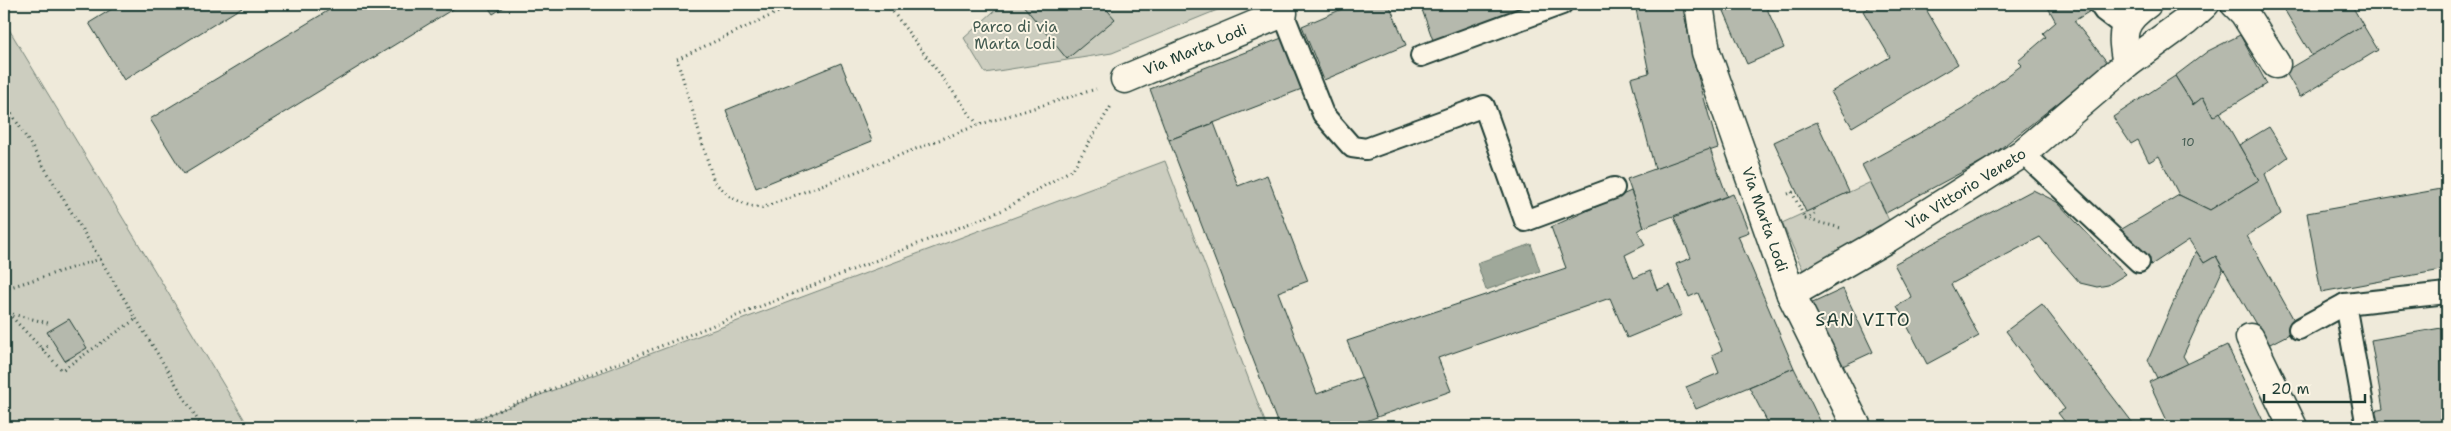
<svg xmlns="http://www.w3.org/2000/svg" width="2451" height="431" viewBox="0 0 2451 431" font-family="'Shantell Sans',sans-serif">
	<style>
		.green { fill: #cccdbf; stroke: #76857a }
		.water { fill: #9fa89a; stroke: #6c7d71 }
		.building { fill: #b5b9ad; stroke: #1f3d34 }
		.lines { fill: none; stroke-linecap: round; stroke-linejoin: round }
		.service-casing { stroke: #1f3d34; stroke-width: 24 }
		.minor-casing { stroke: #1f3d34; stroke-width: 31 }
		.path { stroke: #1f3d34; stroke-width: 3; stroke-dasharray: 1 4; stroke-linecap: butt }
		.service { stroke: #fcf5e5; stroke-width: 20 }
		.minor { stroke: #fcf5e5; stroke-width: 28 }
		.labels { text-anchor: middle; stroke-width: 4; stroke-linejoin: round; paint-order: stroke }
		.number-label { font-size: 12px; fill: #445c52 }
		.park-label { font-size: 15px; fill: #425a50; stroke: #fcf5e5 }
		.street-label { font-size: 15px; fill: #1f3d34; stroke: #fcf5e5 }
		.quarter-label { font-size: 18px; letter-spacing: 1px; fill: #1f3d34; stroke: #fcf5e5 }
	</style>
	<rect width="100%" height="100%" fill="#efeada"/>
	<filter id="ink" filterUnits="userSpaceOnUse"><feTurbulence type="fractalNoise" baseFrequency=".02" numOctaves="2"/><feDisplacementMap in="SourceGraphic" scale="10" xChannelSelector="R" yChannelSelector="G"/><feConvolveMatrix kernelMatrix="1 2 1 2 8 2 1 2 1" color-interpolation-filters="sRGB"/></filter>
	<g filter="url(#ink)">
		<g class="green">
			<polygon points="1002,4 1232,4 1112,53 985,73 964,38"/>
			<polygon points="4,21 249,427 4,427"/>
			<polygon points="1165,161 1267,427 455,427"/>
			<polygon points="1871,182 1893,229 1803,270 1782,223"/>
		</g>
		<polygon class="water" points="1531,244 1540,271 1486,290 1477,263"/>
		<g class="building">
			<polygon points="120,4 247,4 124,80 89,23"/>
			<polygon points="339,4 461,4 184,174 150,119"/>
			<polygon points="486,4 509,4 493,14"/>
			<polygon points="1022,4 1102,4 1115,19 1067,59"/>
			<polygon points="1354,4 1389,4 1406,45 1324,80 1302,26"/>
			<polygon points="1420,4 1549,4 1434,43"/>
			<polygon points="1635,4 1682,4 1695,66 1718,148 1655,169 1631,78 1649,73"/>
			<polygon points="1721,4 1765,4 1784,48 1747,64"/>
			<polygon points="1875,4 1923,4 1958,64 1852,127 1831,92 1890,57 1863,11"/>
			<polygon points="2046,4 2091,4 2095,8 2074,21 2108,63 1990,157 1886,213 1862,165 1963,109 2022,65 2018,61 2046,37 2043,33 2056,22"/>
			<polygon points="2281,4 2351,4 2363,25 2312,56"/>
			<polygon points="2363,25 2378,50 2300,97 2285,71"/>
			<polygon points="2240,35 2267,84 2213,117 2203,97 2193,105 2175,76 2208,51"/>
			<polygon points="1287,36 1307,87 1169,140 1150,89"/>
			<polygon points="841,63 872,141 756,188 726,110"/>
			<polygon points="2175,76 2193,105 2203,97 2213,117 2220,112 2259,180 2210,210 2179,195 2159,156 2149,162 2138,140 2131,144 2113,117"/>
			<polygon points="1817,122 1849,192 1806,212 1774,142"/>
			<polygon points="1214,123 1238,186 1267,175 1308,281 1278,292 1317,394 1362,377 1377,417 1350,427 1279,427 1169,140"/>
			<polygon points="2269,127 2288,157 2265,174 2281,214 2247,236 2299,329 2268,345 2216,256 2204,263 2189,240 2151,265 2117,232 2179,195 2210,210 2259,180 2239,145"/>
			<polygon points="1710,149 1727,196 1644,227 1627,179"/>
			<polygon points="2447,188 2447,269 2321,292 2307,213"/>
			<polygon points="2033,190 2057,202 2126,274 2108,285 2097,287 2080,283 2040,237 1951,284 1979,336 1927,364 1897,306 1912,298 1894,264"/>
			<polygon points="1631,191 1644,227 1638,231 1645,245 1625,255 1634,278 1650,271 1657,290 1670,285 1682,315 1627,338 1610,298 1438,358 1451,391 1377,417 1347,341 1566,268 1551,227"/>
			<polygon points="1733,194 1749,232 1738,236 1794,368 1696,409 1686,387 1719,373 1712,355 1722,350 1698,293 1689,297 1676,264 1691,258 1674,217"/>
			<polygon points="2196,251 2204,263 2216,256 2223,269 2183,356 2188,364 2157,378 2148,360"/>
			<polygon points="1843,289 1873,352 1834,370 1804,307"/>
			<polygon points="2042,304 2136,427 2069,427 2058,413 2065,409 2006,331"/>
			<polygon points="69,319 87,348 65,361 47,332"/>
			<polygon points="2447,327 2447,391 2442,392 2447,427 2377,427 2374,411 2383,409 2371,340"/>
			<polygon points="2227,345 2266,427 2170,427 2149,382"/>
			<polygon points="1794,368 1807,394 1823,427 1770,427 1749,387"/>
		</g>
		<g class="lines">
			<defs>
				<g id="service">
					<polyline points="2099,4 2104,11 2125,27"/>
					<polyline points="1283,13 1323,114 1352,147 1366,149 1484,106 1525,221 1614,188"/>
					<polyline points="1421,56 1562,4"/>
					<polyline points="2023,153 2139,262"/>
					<polyline points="2345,304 2367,427"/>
					<polyline points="2299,329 2345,304 2447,293"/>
				</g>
				<g id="minor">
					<path id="s1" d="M1699,4L1706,52L1791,294L1857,427"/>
					<polyline points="2235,4 2244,13 2276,64"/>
					<path d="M2127,64C2121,33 2121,22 2147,4"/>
					<path id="s2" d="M1125,79L1283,13L1280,4"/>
					<path id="s3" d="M1791,294L1888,238L2023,153L2127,64L2185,22L2205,4"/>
					<polyline points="2250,338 2293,427"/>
				</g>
			</defs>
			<use href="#service" class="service-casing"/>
			<use href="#minor" class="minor-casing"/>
			<g class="path">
				<polyline points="796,4 677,59 714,182 732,198 750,206 762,208 978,125 1096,89"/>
				<polyline points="887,4 978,125"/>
				<polyline points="4,101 202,427"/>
				<polyline points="4,118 12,116"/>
				<polyline points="1792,192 1805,219 1815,214 1813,209"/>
				<polyline points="1788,194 1796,191"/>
				<polyline points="1805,219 1841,228"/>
				<polyline points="4,289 100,259"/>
				<polyline points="4,299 8,313 62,370 136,319"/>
				<polyline points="8,313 48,323"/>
				<polyline points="42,349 48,346"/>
				<polyline points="457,427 1003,210 1073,169 1111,106"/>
			</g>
			<use href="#service" class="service"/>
			<use href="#minor" class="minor"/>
		</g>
	</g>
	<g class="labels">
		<g class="number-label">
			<text x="2188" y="146">10</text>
		</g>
		<g class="park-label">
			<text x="1015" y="32">Parco di via<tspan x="1015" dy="17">Marta Lodi</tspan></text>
		</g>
		<g class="street-label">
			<text dy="5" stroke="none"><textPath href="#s2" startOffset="76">Via Marta Lodi</textPath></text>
			<text dy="5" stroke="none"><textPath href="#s3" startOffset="204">Via Vittorio Veneto</textPath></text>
			<text dy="5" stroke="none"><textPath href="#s1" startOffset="226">Via Marta Lodi</textPath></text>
		</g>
		<g class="quarter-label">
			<text x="1863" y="326">SAN VITO</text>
		</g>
	</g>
	<rect width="2451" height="431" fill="none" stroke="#fcf5e5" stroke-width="20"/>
	<rect x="10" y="10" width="2431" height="411" fill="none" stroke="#1f3d34" stroke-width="2" filter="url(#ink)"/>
	<path d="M2264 394v8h101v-8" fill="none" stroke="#1f3d34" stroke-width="2.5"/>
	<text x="2271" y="394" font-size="15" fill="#1f3d34" stroke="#fcf5e5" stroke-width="4" paint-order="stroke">20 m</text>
</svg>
